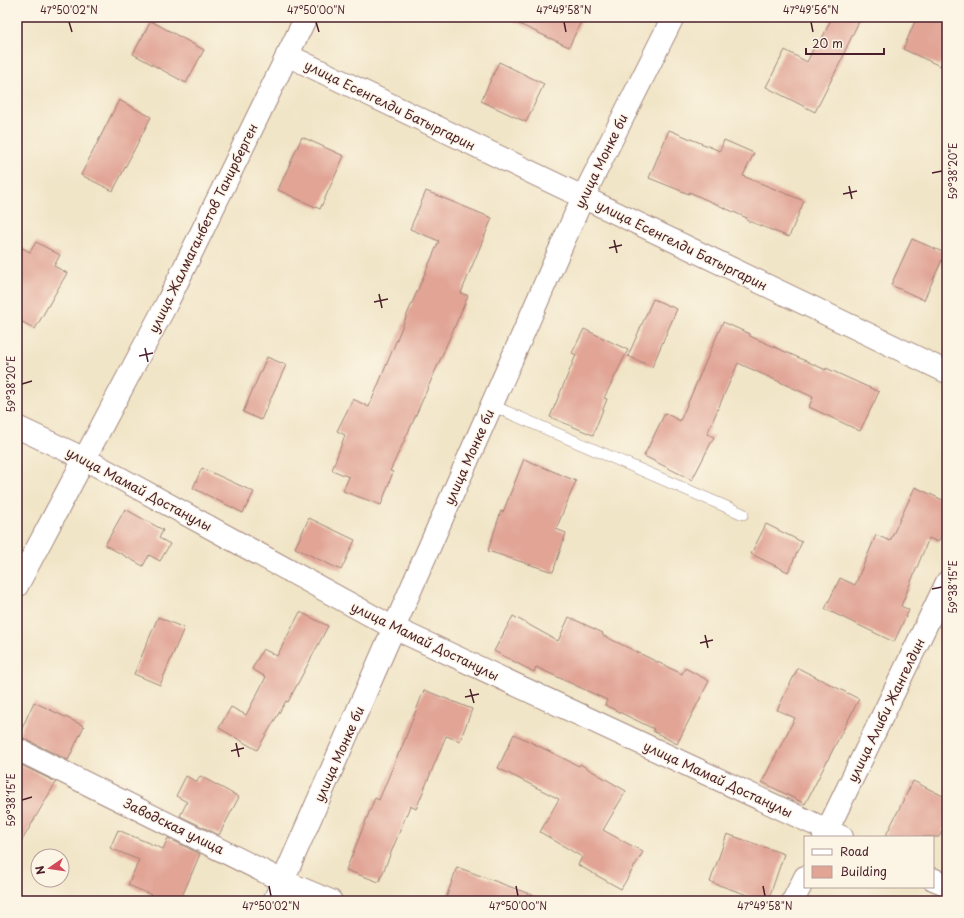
<svg xmlns="http://www.w3.org/2000/svg" width="964" height="918" viewBox="0 0 964 918" font-family="'Playpen Sans',sans-serif">
	<style>
		.building { fill: #e1a495 }
		.lines { fill: none; stroke-linecap: round; stroke-linejoin: round }
		.lane-casing { stroke: #9e8279; stroke-width: 12 }
		.street-casing { stroke: #9e8279; stroke-width: 24 }
		.lane { stroke: #fff; stroke-width: 11 }
		.street { stroke: #fff; stroke-width: 22 }
		.ticks { fill: none; stroke: #4a1f2b; stroke-width: 1.5 }
		.labels { text-anchor: middle; stroke-width: 3; stroke-linejoin: round; paint-order: stroke }
		.street-label { font-size: 13px; fill: #4a1f2b; stroke: #fcf5e5 }
		.neatline { fill: none; stroke: #4a1f2b; stroke-width: 1.5 }
		.ticks-label { font-size: 10px; text-anchor: middle; fill: #4a1f2b }
	</style>
	<rect width="100%" height="100%" fill="#fcf5e5"/>
	<filter id="ink" filterUnits="userSpaceOnUse"><feTurbulence type="fractalNoise" baseFrequency=".025" numOctaves="2"/><feDisplacementMap in="SourceGraphic" scale="8" xChannelSelector="R" yChannelSelector="G"/><feConvolveMatrix kernelMatrix="1 2 1 2 8 2 1 2 1" color-interpolation-filters="sRGB"/></filter>
	<filter id="wash" filterUnits="userSpaceOnUse"><feTurbulence type="fractalNoise" baseFrequency=".012" numOctaves="4" result="noise"/><feDisplacementMap in="SourceGraphic" scale="16" xChannelSelector="R" yChannelSelector="G"/><feGaussianBlur stdDeviation="0.9" result="paint"/><feColorMatrix in="noise" values="0 0 0 0 0 0 0 0 0 0 0 0 0 0 0 0 0 1.4 0 .05"/><feComposite in="paint" operator="in"/></filter>
	<g filter="url(#wash)">
		<rect width="100%" height="100%" fill="#f1e5c7"/>
		<g id="blocks">
			<g class="building">
				<polygon points="504,17 583,17 569,47"/>
				<polygon points="832,17 861,17 843,55 844,55 815,112 766,87 785,50 807,62 817,41 820,43"/>
				<polygon points="917,17 947,17 947,51 940,66 903,49"/>
				<polygon points="151,21 204,50 186,83 133,54"/>
				<polygon points="499,62 544,84 526,122 481,101"/>
				<polygon points="119,100 151,117 113,191 81,175"/>
				<polygon points="669,130 720,151 724,140 754,153 743,176 804,201 789,237 746,220 747,218 689,192 689,194 649,178"/>
				<polygon points="302,137 344,156 320,209 278,190"/>
				<polygon points="426,191 492,218 461,293 468,296 412,424 390,471 393,472 381,505 343,491 349,477 332,470 345,435 337,431 353,399 369,407 409,310 439,241 410,229"/>
				<polygon points="912,239 945,253 924,300 891,285"/>
				<polygon points="36,242 60,255 54,266 67,273 35,329 17,319 17,245 30,252"/>
				<polygon points="653,299 677,309 652,367 628,356"/>
				<polygon points="723,322 750,334 750,336 826,370 826,368 879,392 860,431 809,407 813,397 738,363 707,434 714,437 692,480 644,456 665,413 680,421"/>
				<polygon points="584,329 628,350 604,398 607,399 593,435 550,417 576,355 572,353"/>
				<polygon points="267,357 286,365 261,420 243,412"/>
				<polygon points="524,459 576,481 556,529 566,533 553,572 488,551 501,511 503,512"/>
				<polygon points="202,468 254,492 243,513 193,488"/>
				<polygon points="915,487 947,502 947,522 938,542 929,538 901,606 909,610 894,642 825,609 840,578 855,585 876,535 890,541"/>
				<polygon points="125,509 163,530 159,538 170,544 160,561 149,555 143,566 105,545"/>
				<polygon points="309,518 355,540 341,570 295,548"/>
				<polygon points="766,524 802,542 788,572 751,554"/>
				<polygon points="300,612 328,626 288,702 286,701 257,750 219,728 231,707 246,715 266,677 252,669 263,649 277,656"/>
				<polygon points="513,616 558,641 569,617 603,633 602,635 682,674 685,668 709,681 677,744 653,731 654,729 605,705 607,700 536,667 534,672 494,651"/>
				<polygon points="158,617 184,628 160,685 134,674"/>
				<polygon points="798,668 859,699 805,804 762,782 795,718 777,710"/>
				<polygon points="424,690 472,709 460,741 446,736 416,809 410,806 379,882 346,870 375,798 379,800 399,752 400,752"/>
				<polygon points="34,702 84,726 68,760 23,738 18,737"/>
				<polygon points="514,734 579,766 580,764 626,791 603,830 643,852 621,889 578,865 582,857 540,832 559,799 498,768"/>
				<polygon points="17,763 56,782 17,849"/>
				<polygon points="186,776 197,782 200,776 239,797 219,835 180,816 187,802 176,796"/>
				<polygon points="913,781 947,798 947,821 939,837 885,837"/>
				<polygon points="118,830 163,849 168,838 200,854 180,901 166,901 128,885 139,860 110,848"/>
				<polygon points="727,834 784,854 768,901 765,901 710,882"/>
				<polygon points="457,867 543,899 543,901 445,901"/>
			</g>
		</g>
	</g>
	<g filter="url(#ink)">
		<use href="#blocks" fill-opacity="0" stroke="#9e8279" stroke-width="1"/>
		<g class="lines">
			<defs>
				<polyline id="lane" points="491,405 743,514"/>
				<g id="street">
					<polyline points="287,55 947,372"/>
					<polyline points="17,427 85,459 394,628 842,837"/>
					<polyline points="17,586 167,303 306,17"/>
					<polyline points="17,749 283,881 331,901"/>
					<polyline points="824,837 947,582"/>
					<polyline points="933,879 947,885"/>
					<polyline points="274,901 583,197 673,17"/>
					<polyline points="793,901 805,877"/>
				</g>
			</defs>
			<use href="#lane" class="lane-casing"/>
			<use href="#street" class="street-casing"/>
			<use href="#lane" class="lane"/>
			<use href="#street" class="street"/>
		</g>
	</g>
	<path class="ticks" d="M69,22L72,32M316,22L319,32M564,22L566,32M811,22L813,32M932,173L942,171M849,186L852,199M843,194L857,191M614,240L617,253M609,248L622,245M379,294L382,308M374,302L388,299M145,348L148,362M139,356L153,353M22,384L32,381M932,589L942,587M705,635L708,648M700,643L713,640M470,689L474,703M465,697L479,694M236,743L239,757M231,751L244,748M22,800L32,797M269,886L271,896M516,886L518,896M763,886L765,896"/>
	<g class="labels">
		<g class="street-label">
			<text transform="translate(390 105) rotate(26)" y="5">улица Есенгелди Батыргарин</text>
			<text transform="translate(601 161) rotate(-64)" y="5">улица Монке би</text>
			<text transform="translate(203 228) rotate(-64)" y="5">улица Жалмаганбетов Танирберген</text>
			<text transform="translate(682 245) rotate(26)" y="5">улица Есенгелди Батыргарин</text>
			<text transform="translate(469 457) rotate(-66)" y="5">улица Монке би</text>
			<text transform="translate(139 489) rotate(28)" y="5">улица Мамай Достанулы</text>
			<text transform="translate(425 641) rotate(26)" y="5">улица Мамай Достанулы</text>
			<text transform="translate(886 710) rotate(-64)" y="5">улица Алиби Жангелдин</text>
			<text transform="translate(339 754) rotate(-66)" y="5">улица Монке би</text>
			<text transform="translate(718 779) rotate(25)" y="5">улица Мамай Достанулы</text>
			<text transform="translate(174 826) rotate(26)" y="5">Заводская улица</text>
		</g>
	</g>
	<rect width="964" height="918" fill="none" stroke="#fcf5e5" stroke-width="44"/>
	<rect x="804" y="836" width="130" height="52" fill="#fcf5e5" stroke="#b59f9b"/>
	<rect x="812" y="849" width="20" height="6" fill="#ffffff" stroke="#b59f9b"/>
	<text x="840" y="856" font-size="12" fill="#4a1f2b">Road</text>
	<rect x="812" y="866" width="20" height="12" fill="#e1a495" stroke="#b59f9b"/>
	<text x="840" y="876" font-size="12" fill="#4a1f2b">Building</text>
	<g transform="translate(50 868) rotate(257)"><circle r="19" fill="#fcf5e5" stroke="#b59f9b"/>
	<path d="M0-3L7 15L0 10L-7 15Z" fill="#d1495b"/>
	<text y="-6" font-size="11" font-weight="bold" text-anchor="middle" fill="#4a1f2b">N</text>
	</g>
	<path d="M806 48v6h78v-6" fill="none" stroke="#4a1f2b" stroke-width="2"/>
	<text x="812" y="48" font-size="12" fill="#4a1f2b" stroke="#fcf5e5" stroke-width="3" paint-order="stroke">20 m</text>
	<rect x="22" y="22" width="920" height="874" class="neatline"/>
	<g class="ticks-label">
		<text x="69" y="14">47°50'02"N</text>
		<text x="316" y="14">47°50'00"N</text>
		<text x="564" y="14">47°49'58"N</text>
		<text x="811" y="14">47°49'56"N</text>
		<text transform="translate(953 171) rotate(-90)" y="4">59°38'20"E</text>
		<text transform="translate(11 384) rotate(-90)" y="4">59°38'20"E</text>
		<text transform="translate(953 587) rotate(-90)" y="4">59°38'15"E</text>
		<text transform="translate(11 800) rotate(-90)" y="4">59°38'15"E</text>
		<text x="271" y="910">47°50'02"N</text>
		<text x="518" y="910">47°50'00"N</text>
		<text x="765" y="910">47°49'58"N</text>
	</g>
</svg>
